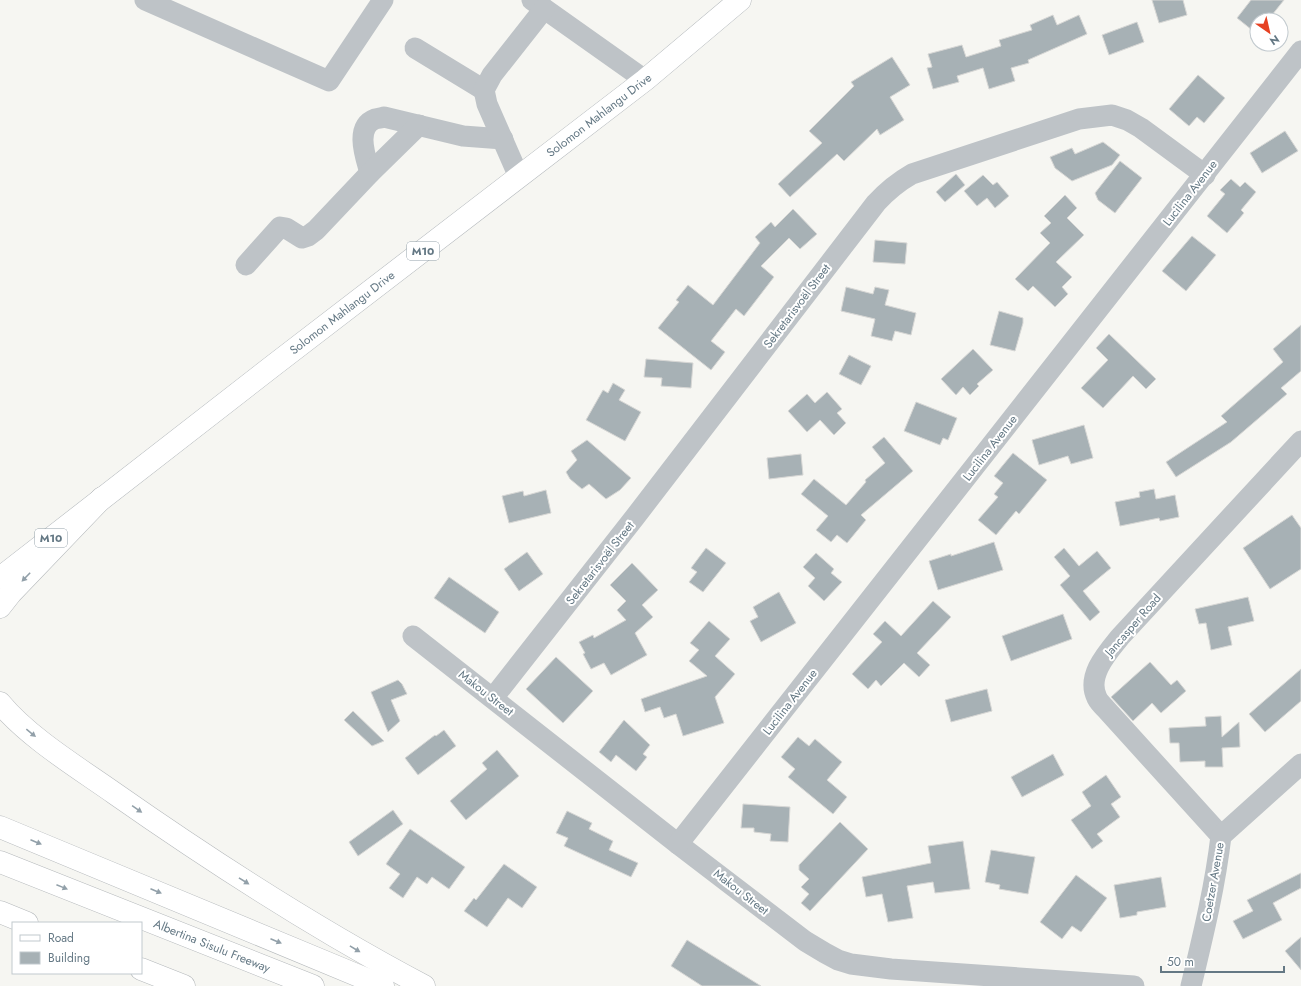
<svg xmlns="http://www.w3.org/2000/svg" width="1301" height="986" viewBox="0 0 1301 986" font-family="Jost,sans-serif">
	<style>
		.building { fill: #a7b1b5; stroke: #d7d7d5 }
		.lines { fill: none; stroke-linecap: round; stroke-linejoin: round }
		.major-casing { stroke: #b2b7bb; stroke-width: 23 }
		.highway-casing { stroke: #b4b8bb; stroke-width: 23 }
		.minor { stroke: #bec3c7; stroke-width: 21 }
		.major { stroke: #fff; stroke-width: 22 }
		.highway { stroke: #fff; stroke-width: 22 }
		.oneway { fill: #92a0a9 }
		.labels { text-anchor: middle; stroke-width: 4; stroke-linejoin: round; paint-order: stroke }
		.shield { fill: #fff; stroke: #92a0a9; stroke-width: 1 }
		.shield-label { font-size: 11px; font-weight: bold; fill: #647884 }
		.street-label { font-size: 12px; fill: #647884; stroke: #fff }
	</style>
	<rect width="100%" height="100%" fill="#f6f6f2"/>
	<g class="building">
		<polygon points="1152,0 1183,0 1187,15 1159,23"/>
		<polygon points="1251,0 1284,0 1268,20 1257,20 1257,34 1237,18"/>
		<polygon points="1053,15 1057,25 1079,15 1087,34 1028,60 1029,63 1011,68 1015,81 989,89 983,68 957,76 959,82 933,89 927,68 932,67 928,54 962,45 966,57 1001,46 999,40 1032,30 1030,25"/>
		<polygon points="1137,22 1144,42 1109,55 1102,35"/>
		<polygon points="892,57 910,85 890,97 904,120 880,135 877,129 844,161 837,154 790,197 778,184 822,143 809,131 854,86 851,82"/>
		<polygon points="1198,75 1225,98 1204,123 1197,117 1189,126 1169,109"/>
		<polygon points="1285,131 1298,151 1262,173 1250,153"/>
		<polygon points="1103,142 1120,155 1112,165 1072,181 1055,168 1050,157 1072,148 1075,154"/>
		<polygon points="1120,161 1142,178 1115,213 1098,200 1095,193"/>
		<polygon points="956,174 965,185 945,202 936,192"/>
		<polygon points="983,175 993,185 997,182 1009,196 995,208 987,198 977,206 964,191"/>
		<polygon points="1231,179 1240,187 1245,182 1256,192 1241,210 1244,213 1227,233 1207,216 1225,194 1220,190"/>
		<polygon points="1065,195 1077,208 1067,218 1084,235 1056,262 1072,277 1062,287 1068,294 1055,307 1033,286 1028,291 1015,279 1050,243 1040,233 1051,223 1044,216"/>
		<polygon points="793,209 817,234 800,249 789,238 761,266 774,277 744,316 736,309 711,341 725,352 711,370 658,328 679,302 676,300 688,285 713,305 760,243 755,237 771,222 775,227"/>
		<polygon points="1192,236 1216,255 1186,291 1162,271"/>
		<polygon points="875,240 907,243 905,264 873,262"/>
		<polygon points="846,287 873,294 875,287 889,290 885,305 916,313 911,335 895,331 892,341 871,336 875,319 841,311"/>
		<polygon points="999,311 1023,318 1023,323 1015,351 990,345"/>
		<polygon points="1301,325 1301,371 1281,388 1287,394 1231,442 1176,477 1166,462 1227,422 1221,416 1283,362 1273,349"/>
		<polygon points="1109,334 1156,379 1146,389 1133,376 1103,408 1081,388 1108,360 1096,348"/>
		<polygon points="973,349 993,370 977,384 979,386 970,395 963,387 956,395 941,379"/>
		<polygon points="849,355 871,366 861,385 839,374"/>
		<polygon points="646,359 693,363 691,388 661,386 662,378 644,377"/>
		<polygon points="613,383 625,390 619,400 641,412 625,441 586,420 603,390 608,393"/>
		<polygon points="827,392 842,409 837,413 846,423 834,435 820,420 807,432 788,411 807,394 815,403"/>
		<polygon points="916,402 957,418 948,440 943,438 940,445 904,431"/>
		<polygon points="1084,425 1093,458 1071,464 1068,456 1039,465 1032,440"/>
		<polygon points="884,437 913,471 861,515 866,520 847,543 837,535 831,542 816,530 828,516 801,494 814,479 846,505 866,482 865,480 885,463 872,447"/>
		<polygon points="587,440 631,478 620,490 606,499 589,484 582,489 570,479 566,472 577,460 571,451"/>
		<polygon points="1013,453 1047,480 1019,514 1016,511 996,535 978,520 998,497 994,494 1003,483 994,476"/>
		<polygon points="801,454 803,475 769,479 767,458"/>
		<polygon points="1154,489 1156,499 1175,495 1179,517 1160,521 1159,518 1120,526 1115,502 1140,497 1139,492"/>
		<polygon points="546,490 551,513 509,523 502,496 523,491 524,496"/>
		<polygon points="1292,515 1301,528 1301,569 1270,589 1243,548"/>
		<polygon points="994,542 1003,570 938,590 929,561 951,554 951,556"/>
		<polygon points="706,548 726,563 703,592 689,582 697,572 691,568"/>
		<polygon points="1064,548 1079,566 1097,551 1111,568 1083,591 1100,612 1090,621 1060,585 1070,576 1054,557"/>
		<polygon points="527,552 543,574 519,591 504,569"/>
		<polygon points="816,553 834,569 831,573 842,582 824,601 808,586 815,578 803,567"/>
		<polygon points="632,563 658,590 642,605 653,617 635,633 647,655 611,675 604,663 591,669 583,654 585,653 579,642 593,635 594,638 626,620 617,610 626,601 610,585"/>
		<polygon points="449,577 499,612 485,633 434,598"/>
		<polygon points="779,592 796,623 761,642 750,621 758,617 753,607"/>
		<polygon points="1248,597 1254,621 1228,627 1232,645 1211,650 1206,623 1199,624 1195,609"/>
		<polygon points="933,601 951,617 917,653 930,665 919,677 904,663 881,686 876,680 868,689 852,674 882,642 873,634 885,621 901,636"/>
		<polygon points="1063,614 1072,639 1011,661 1002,636"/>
		<polygon points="709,621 730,639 715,656 735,674 715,697 724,723 683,736 676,714 664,718 660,707 645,712 641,699 707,676 689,661 699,650 690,643"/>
		<polygon points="556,657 593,691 563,723 526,689"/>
		<polygon points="1150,662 1171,685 1177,680 1186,691 1161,713 1152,703 1133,721 1111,697"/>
		<polygon points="1301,669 1301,701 1265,732 1249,714"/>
		<polygon points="398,680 402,684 407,694 391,700 400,721 388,732 371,692"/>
		<polygon points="987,689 992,711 951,722 945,700"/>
		<polygon points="353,711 384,741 372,746 344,720"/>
		<polygon points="1221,716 1222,737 1239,722 1240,747 1222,748 1223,767 1205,767 1205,761 1180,762 1179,743 1170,743 1169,728 1206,726 1205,717"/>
		<polygon points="624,720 650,745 643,754 647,757 636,771 616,755 611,762 599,752"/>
		<polygon points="444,730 456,746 418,775 405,758 435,735 436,736"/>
		<polygon points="798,737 809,746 815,739 842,762 827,780 847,797 833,814 788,777 795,769 781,757"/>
		<polygon points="497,750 519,776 466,820 450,801 487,769 482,763"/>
		<polygon points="1053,754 1064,775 1022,797 1011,777"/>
		<polygon points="1106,775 1121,797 1111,804 1120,817 1097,834 1103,841 1092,849 1071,820 1091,806 1082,792"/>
		<polygon points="743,804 790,807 788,842 770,841 771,834 754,832 754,828 741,828"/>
		<polygon points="393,810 403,824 358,856 349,842"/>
		<polygon points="567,811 592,823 589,829 613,841 609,850 638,863 631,877 564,846 568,838 556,833"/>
		<polygon points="840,822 868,849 810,911 801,903 809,894 801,887 809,879 799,870 799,865"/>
		<polygon points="410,829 465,867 449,889 432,877 427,884 417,877 403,898 389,888 400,874 386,864"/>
		<polygon points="963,841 970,889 935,893 933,882 907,886 913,918 888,922 882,894 866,897 862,877 931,863 928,846"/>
		<polygon points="991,850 1035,857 1028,894 999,889 1000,885 985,882"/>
		<polygon points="504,864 537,887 522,908 508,898 487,927 464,911 474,898 476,900"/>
		<polygon points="1301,873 1301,888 1273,903 1282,920 1243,939 1233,921 1253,911 1247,900"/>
		<polygon points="1076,875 1107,898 1081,932 1072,926 1062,939 1040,922"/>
		<polygon points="1161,877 1166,907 1137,912 1137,915 1120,918 1114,885"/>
		<polygon points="1301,937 1301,970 1285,951"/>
		<polygon points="687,940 761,986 702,986 671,966"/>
	</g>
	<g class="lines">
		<defs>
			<g id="major">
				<path id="s1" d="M0,578L274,365L645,80L740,0"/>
			</g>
			<g id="highway">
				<polyline points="0,607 11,593 102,498"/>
				<path d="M0,703C28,737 77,767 114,793C214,863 316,929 424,986"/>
				<polyline points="0,827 383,986"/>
				<path id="s2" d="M0,862L313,986"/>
				<polyline points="0,912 27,923"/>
				<polyline points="141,969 184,986"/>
			</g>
		</defs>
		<use href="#major" class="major-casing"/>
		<use href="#highway" class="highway-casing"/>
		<g class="minor">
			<polyline points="145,0 329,81 383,0"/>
			<polyline points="532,0 645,80"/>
			<polyline points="415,48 484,90"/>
			<path d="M370,173C366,158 354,127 375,119C378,118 382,118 384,117L463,136L503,139"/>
			<polyline points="519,177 487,104 484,90 492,75 544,9"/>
			<polyline points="246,265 280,227 286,228 302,238 308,236 316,230 370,173 419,125"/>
			<polyline points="413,636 678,844 805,941 825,953 838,960 851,964 891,969 1134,986"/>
			<path d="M493,698L635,517L876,203C887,191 898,182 912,174L1079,119L1112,115L1127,120L1141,128L1205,175"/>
			<path d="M1221,836L1105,708C1102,705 1099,702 1097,698C1086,676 1107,653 1120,637L1301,441"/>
			<polyline points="678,844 1301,51"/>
			<path d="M1191,986C1203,936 1215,887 1221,836L1301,764"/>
		</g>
		<use href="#major" class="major"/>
		<use href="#highway" class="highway"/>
	</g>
	<defs><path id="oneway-solid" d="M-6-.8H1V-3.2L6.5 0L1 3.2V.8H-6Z"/></defs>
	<g class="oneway">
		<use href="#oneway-solid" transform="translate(26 577) rotate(134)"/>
		<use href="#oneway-solid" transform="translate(31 733) rotate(39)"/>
		<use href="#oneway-solid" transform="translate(137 809) rotate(35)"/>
		<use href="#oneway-solid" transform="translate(36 842) rotate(23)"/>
		<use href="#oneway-solid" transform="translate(244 881) rotate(32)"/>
		<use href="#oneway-solid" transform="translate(62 887) rotate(22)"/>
		<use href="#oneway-solid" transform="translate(156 891) rotate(23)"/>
		<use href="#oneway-solid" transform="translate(276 941) rotate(23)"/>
		<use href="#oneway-solid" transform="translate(355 949) rotate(31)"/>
	</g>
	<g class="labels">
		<g class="shield">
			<rect x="407" y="242" width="32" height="18" rx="3"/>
			<rect x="35" y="529" width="32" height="18" rx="3"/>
		</g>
		<g class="shield-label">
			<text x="423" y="255">M10</text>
			<text x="51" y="542">M10</text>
		</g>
		<g class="street-label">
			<text dy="4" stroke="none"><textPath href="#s1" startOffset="757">Solomon Mahlangu Drive</textPath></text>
			<text transform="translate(1190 193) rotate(-52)" y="4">Lucilina Avenue</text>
			<text transform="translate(797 306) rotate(-53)" y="4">Sekretarisvoël Street</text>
			<text dy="4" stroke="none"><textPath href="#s1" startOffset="433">Solomon Mahlangu Drive</textPath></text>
			<text transform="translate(990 448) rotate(-52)" y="4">Lucilina Avenue</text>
			<text transform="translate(600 563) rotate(-52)" y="4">Sekretarisvoël Street</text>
			<text transform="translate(1133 625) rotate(-49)" y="4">Jancasper Road</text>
			<text transform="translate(486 693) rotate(38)" y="4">Makou Street</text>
			<text transform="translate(790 702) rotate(-52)" y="4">Lucilina Avenue</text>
			<text transform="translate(1213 882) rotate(-80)" y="4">Coetzer Avenue</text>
			<text transform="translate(741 892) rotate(38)" y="4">Makou Street</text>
			<text dy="4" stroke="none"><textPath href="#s2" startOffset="228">Albertina Sisulu Freeway</textPath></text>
		</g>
	</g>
	<rect x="12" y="922" width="130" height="52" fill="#ffffff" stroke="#c1c9ce"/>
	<rect x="20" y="935" width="20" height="6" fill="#ffffff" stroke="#c1c9ce"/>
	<text x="48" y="942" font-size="12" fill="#647884">Road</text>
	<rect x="20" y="952" width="20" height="12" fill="#a7b1b5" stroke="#c1c9ce"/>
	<text x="48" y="962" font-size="12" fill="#647884">Building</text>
	<g transform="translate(1269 32) rotate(146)"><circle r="19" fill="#ffffff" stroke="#c1c9ce"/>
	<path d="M0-3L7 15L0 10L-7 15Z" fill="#e64122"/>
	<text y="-6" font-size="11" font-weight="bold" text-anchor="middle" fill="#647884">N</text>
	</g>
	<path d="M1161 966v6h123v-6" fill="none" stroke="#647884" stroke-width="2"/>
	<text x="1167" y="966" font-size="12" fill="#647884" stroke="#ffffff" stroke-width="3" paint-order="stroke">50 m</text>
</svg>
